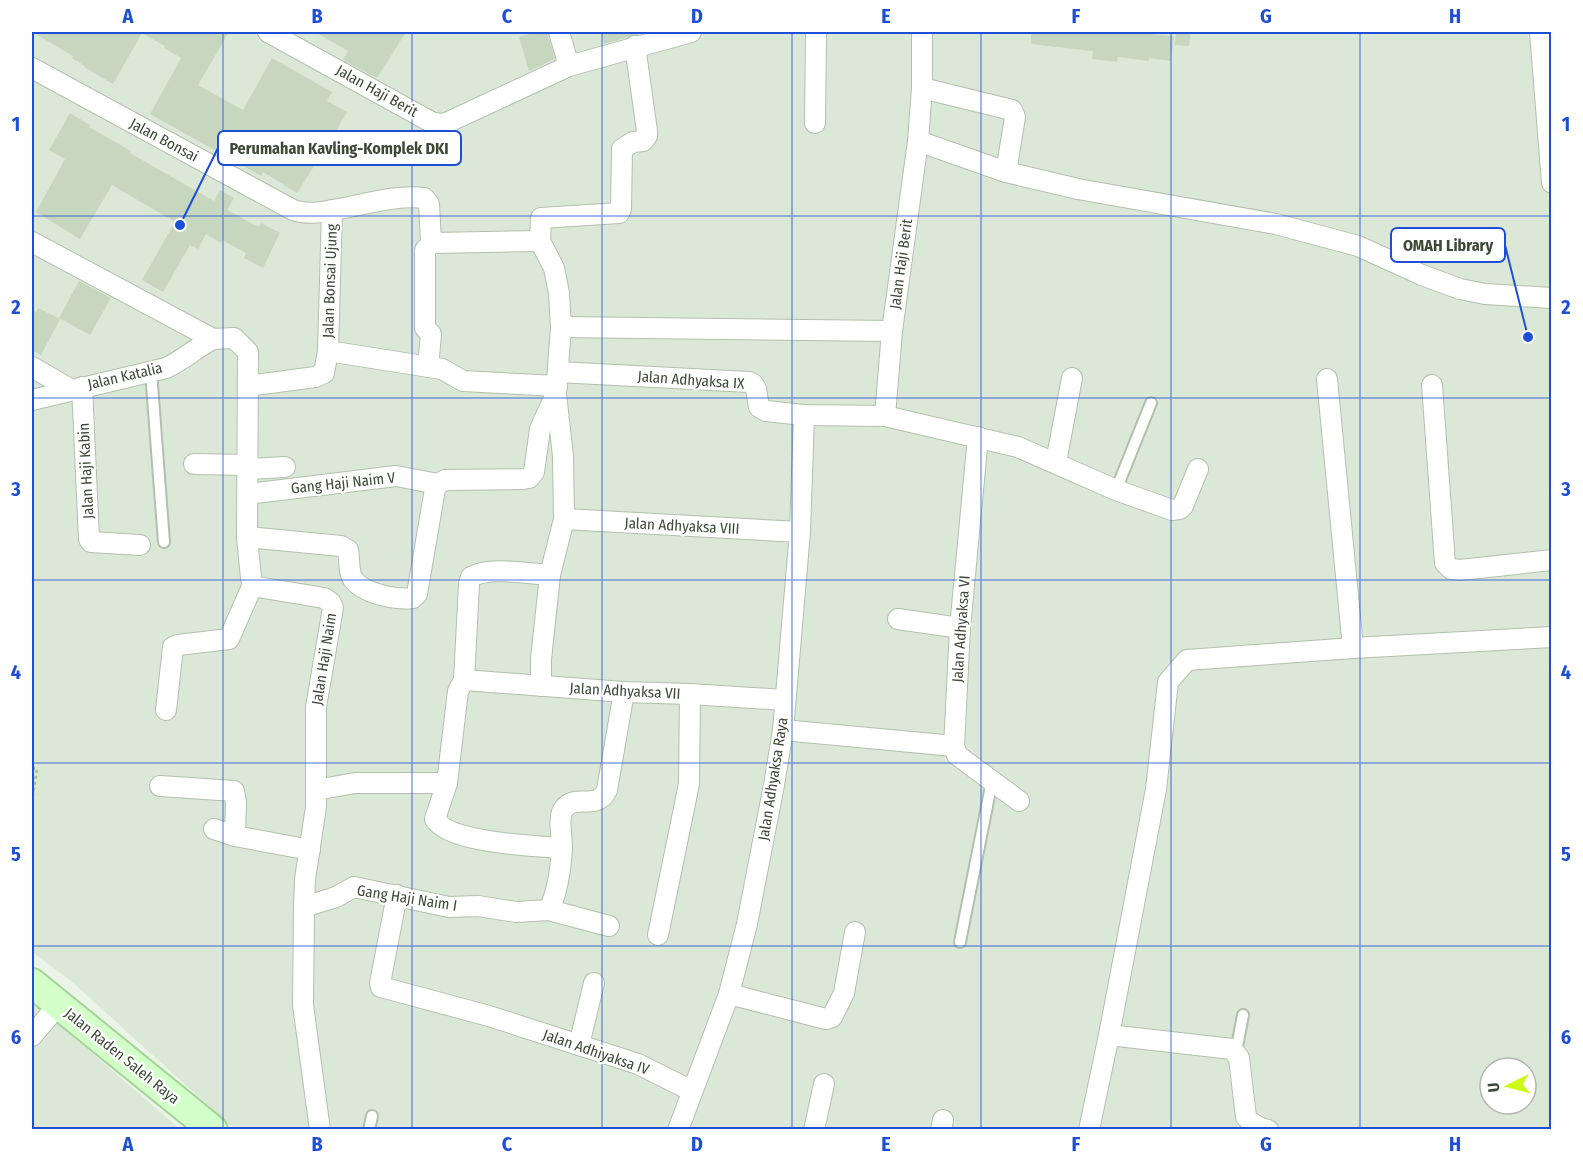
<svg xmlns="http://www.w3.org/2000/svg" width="1583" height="1161" viewBox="0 0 1583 1161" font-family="'Fira Sans Condensed',sans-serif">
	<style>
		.residential { fill: #dce8d7; fill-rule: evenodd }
		.building { fill: #c7d6be }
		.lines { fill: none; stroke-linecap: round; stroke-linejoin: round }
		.lane-casing { stroke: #b2c0ab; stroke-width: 14 }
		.street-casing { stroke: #b2c0ab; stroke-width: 22 }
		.secondary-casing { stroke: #a6d499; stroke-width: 32 }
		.path { stroke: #a8c29c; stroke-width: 3; stroke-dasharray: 3 3; stroke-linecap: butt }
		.lane { stroke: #fff; stroke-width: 10 }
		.street { stroke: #fff; stroke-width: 20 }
		.secondary { stroke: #d3ffc9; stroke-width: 28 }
		.grid { fill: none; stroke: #1d4ed8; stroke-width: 1.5; stroke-opacity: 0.55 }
		.labels { text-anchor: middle; stroke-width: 4.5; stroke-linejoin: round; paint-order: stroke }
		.street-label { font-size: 15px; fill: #3d4837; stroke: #fff }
		.leader { fill: none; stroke: #1d4ed8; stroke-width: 2 }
		.callout-dot { fill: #1d4ed8; stroke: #fff; stroke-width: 2 }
		.callout { fill: #fff; stroke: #1d4ed8; stroke-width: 2 }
		.callout-label { font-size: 16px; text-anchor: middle; font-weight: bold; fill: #3d4837 }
		.neatline { fill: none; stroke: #1d4ed8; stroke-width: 2 }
		.grid-label { font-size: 20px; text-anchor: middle; font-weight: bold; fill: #1d4ed8 }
	</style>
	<rect width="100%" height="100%" fill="#ecf4e9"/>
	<g class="residential">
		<path d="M32,32H1551V1129H234L71,981L32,952ZM1490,1068H1526V1104H1490Z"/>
		<polygon points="32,1004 57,1023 180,1129 32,1129"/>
	</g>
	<g class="building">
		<polygon points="32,32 229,32 198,85 243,110 272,58 332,92 327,101 347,112 324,152 323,152 297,193 263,172 261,176 150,114 181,58 164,48 165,46 142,33 113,84 84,67 85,66 72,58 73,56"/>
		<polygon points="315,32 406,32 377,78 343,60 348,51"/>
		<polygon points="537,32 547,32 555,59 529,71 519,37"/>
		<polygon points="600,32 647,32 604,44"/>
		<polygon points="1031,32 1128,32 1174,36 1171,61 1149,58 1149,61 1118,57 1117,62 1092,59 1093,51 1031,44"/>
		<polygon points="1176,32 1191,32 1189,46 1175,45"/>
		<polygon points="70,113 90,125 89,127 131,151 130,153 214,201 220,190 234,198 227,210 259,227 261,223 280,233 263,268 244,258 246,253 222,240 221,243 206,234 198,249 190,245 163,292 142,280 175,222 112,185 80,239 36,212 65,159 49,150"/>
		<polygon points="79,281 111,298 90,335 59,318"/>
		<polygon points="38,308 60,319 41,355 32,350 32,309 36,312"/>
	</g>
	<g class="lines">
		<defs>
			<g id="lane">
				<polyline points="151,372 164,542"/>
				<polyline points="1116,490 1151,403"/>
				<polyline points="960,942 992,781"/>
				<polyline points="1236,1052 1243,1015"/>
				<polyline points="369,1130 372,1116"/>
			</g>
			<g id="street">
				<polyline points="268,32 433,123 444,124 569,66 691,32"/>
				<polyline points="559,32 569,66"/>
				<polyline points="1540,32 1552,183"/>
				<path d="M32,68L293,210C311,216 326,211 344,208C370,203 397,195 424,198L429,204L431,241L434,243L540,241"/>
				<polyline points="922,88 1012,110 1015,117 1006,172"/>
				<polyline points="815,123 816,32"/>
				<polyline points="918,141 1006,172 1078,189 1276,224 1358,246 1422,275 1460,289 1485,294 1552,298"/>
				<polyline points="32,242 213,339 234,338 248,352 247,537 251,578 253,584 258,587 324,598 331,603 333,608 316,707 316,807 305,879 304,907 303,1005 320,1130"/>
				<polyline points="561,327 892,331"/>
				<polyline points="328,351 442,369 463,381 557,386"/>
				<polyline points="32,367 70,389"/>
				<polyline points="428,367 431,334 425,328 425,250 433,242"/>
				<polyline points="558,372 749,382 753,384 756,389 759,407 766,411 804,415 885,416 1018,447 1116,490 1172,510 1180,509 1183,506 1198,469"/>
				<polyline points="1327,379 1353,648"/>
				<polyline points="1432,385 1445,563 1451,569 1460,570 1552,560"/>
				<polyline points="248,386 315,377 324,373 328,351 332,210"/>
				<polyline points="82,387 89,539 91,542 140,545"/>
				<path d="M32,400L166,368C183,360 196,348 213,339"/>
				<polyline points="885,416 892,331 918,141 922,88 922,32"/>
				<polyline points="1056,462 1072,378"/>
				<polyline points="194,464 248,465"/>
				<polyline points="248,469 285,467"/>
				<polyline points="248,494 396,476 438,484"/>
				<polyline points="564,519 800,532"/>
				<path d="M247,537L341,546L348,550C350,559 348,572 353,579C363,594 397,600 413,598L417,594L435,489L438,484L445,480L523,479L529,478L534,472L540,429L556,394"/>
				<path d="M550,575C529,574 489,566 471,577L469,584L464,680L458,691L447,783L435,819C448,843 535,846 562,848"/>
				<polyline points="898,619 960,628"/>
				<polyline points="464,680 624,692 690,694 785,700"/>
				<polyline points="541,686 541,659 550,575 564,519 563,456 556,394 561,327 559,293 554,268 540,241 541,218 619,213 621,209 622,149 633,142 643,141 647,136 647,131 635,46"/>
				<polyline points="166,710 173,647 178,645 229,639 253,584"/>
				<polyline points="783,730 954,746 960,628 978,437"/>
				<polyline points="954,746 957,755 1019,801"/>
				<polyline points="160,786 234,791 236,802 235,836"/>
				<polyline points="316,790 355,783 447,783"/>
				<polyline points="214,829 235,836 310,850"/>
				<polyline points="397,895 380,983 381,987 489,1016 638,1064 692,1091"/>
				<polyline points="304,907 336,897 354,887 449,907 478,906 516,912 549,910 609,926"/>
				<path d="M549,910C558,890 561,868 562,847C562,836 558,818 563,810C574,792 597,812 607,790L624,692"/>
				<polyline points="658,935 689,784 690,694"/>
				<polyline points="729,994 826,1019 832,1017 844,993 855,932"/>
				<polyline points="1109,1035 1156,789 1168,682 1187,660 1353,648 1552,637"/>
				<polyline points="32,1036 59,1004"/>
				<polyline points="579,1045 594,983"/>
				<polyline points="678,1130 729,994 747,924 774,785 783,730 800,532 804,415"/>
				<polyline points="814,1130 824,1084"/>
				<polyline points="941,1130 943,1120"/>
				<path d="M1089,1130L1109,1035L1232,1049L1239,1058L1246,1117C1252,1125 1259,1128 1268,1130"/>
			</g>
			<polyline id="secondary" points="32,983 213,1130"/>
		</defs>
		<use href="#lane" class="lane-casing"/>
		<use href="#street" class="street-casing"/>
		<use href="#secondary" class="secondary-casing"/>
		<polyline class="path" points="32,768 37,769 32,800"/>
		<use href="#lane" class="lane"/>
		<use href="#street" class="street"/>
		<use href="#secondary" class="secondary"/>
	</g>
	<path class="grid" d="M223,32V1130M412,32V1130M602,32V1130M792,32V1130M981,32V1130M1171,32V1130M1360,32V1130M32,216H1552M32,398H1552M32,580H1552M32,763H1552M32,946H1552"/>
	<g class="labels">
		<g class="street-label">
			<text transform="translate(377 91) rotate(29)" y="5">Jalan Haji Berit</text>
			<text transform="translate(164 140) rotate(28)" y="5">Jalan Bonsai</text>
			<text transform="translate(901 264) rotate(-82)" y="5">Jalan Haji Berit</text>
			<text transform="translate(330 281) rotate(-88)" y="5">Jalan Bonsai Ujung</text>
			<text transform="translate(125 376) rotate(-13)" y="5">Jalan Katalia</text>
			<text transform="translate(691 380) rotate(4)" y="5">Jalan Adhyaksa IX</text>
			<text transform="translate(86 471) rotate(-93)" y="5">Jalan Haji Kabin</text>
			<text transform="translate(343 483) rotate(-6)" y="5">Gang Haji Naim V</text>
			<text transform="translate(682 526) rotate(3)" y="5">Jalan Adhyaksa VIII</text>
			<text transform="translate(961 629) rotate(-86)" y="5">Jalan Adhyaksa VI</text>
			<text transform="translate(324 659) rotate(-81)" y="5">Jalan Haji Naim</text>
			<text transform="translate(625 691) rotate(3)" y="5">Jalan Adhyaksa VII</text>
			<text transform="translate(773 779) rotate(-81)" y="5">Jalan Adhyaksa Raya</text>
			<text transform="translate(407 898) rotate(9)" y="5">Gang Haji Naim I</text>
			<text transform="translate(596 1052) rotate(19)" y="5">Jalan Adhiyaksa IV</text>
			<text transform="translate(122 1056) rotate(39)" y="5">Jalan Raden Saleh Raya</text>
		</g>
	</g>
	<path class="leader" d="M180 225L218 148M1528 337L1505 245"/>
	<g class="callout-dot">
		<circle cx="180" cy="225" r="6"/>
		<circle cx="1528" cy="337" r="6"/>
	</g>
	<g class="callout">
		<rect x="218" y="131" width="243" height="34" rx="6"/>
		<rect x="1391" y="228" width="114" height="34" rx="6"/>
	</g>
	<g class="callout-label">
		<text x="339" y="154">Perumahan Kavling-Komplek DKI</text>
		<text x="1448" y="251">OMAH Library</text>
	</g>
	<rect width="1583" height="1161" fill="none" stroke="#ffffff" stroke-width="66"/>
	<g transform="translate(1508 1086) rotate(264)"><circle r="28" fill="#ffffff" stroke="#b1b6af" stroke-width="1.5"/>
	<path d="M0-4.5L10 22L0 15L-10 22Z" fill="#cefa1a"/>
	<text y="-9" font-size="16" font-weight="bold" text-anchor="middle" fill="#3d4837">U</text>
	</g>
	<rect x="33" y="33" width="1517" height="1095" class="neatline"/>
	<g class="grid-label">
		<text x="128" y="23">A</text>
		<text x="317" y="23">B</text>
		<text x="507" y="23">C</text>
		<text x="697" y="23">D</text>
		<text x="886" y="23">E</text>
		<text x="1076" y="23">F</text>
		<text x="1266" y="23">G</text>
		<text x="1455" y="23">H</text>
		<text x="16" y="131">1</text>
		<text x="1566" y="131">1</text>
		<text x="16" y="314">2</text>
		<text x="1566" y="314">2</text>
		<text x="16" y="496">3</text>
		<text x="1566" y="496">3</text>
		<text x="16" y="679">4</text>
		<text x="1566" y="679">4</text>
		<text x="16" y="861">5</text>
		<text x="1566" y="861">5</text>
		<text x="16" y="1044">6</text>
		<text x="1566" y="1044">6</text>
		<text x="128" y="1151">A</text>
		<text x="317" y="1151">B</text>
		<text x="507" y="1151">C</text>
		<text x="697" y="1151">D</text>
		<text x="886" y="1151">E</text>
		<text x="1076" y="1151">F</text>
		<text x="1266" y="1151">G</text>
		<text x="1455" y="1151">H</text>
	</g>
</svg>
